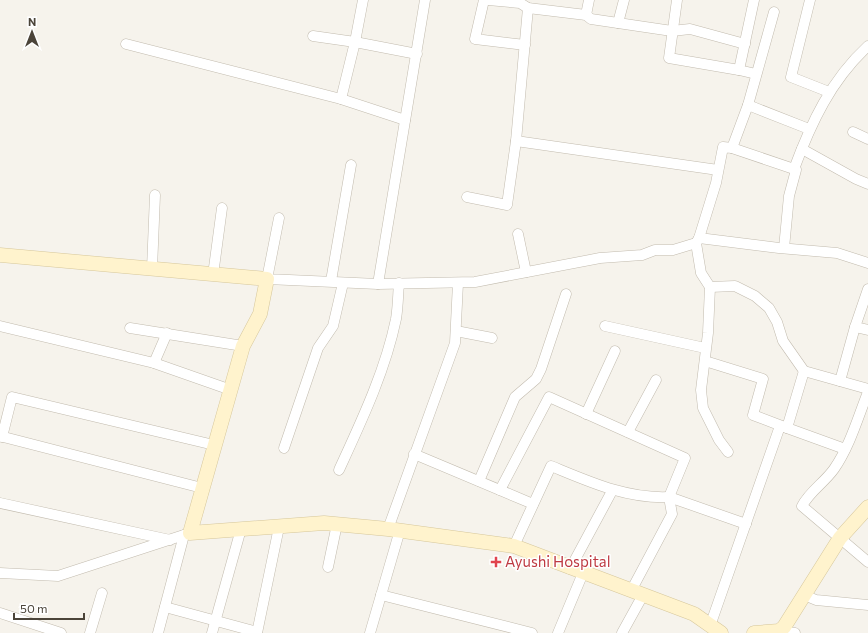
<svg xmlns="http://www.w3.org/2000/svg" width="868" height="633" viewBox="0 0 868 633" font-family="Commissioner,sans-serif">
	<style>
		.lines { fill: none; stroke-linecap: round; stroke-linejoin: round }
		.street-casing { stroke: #c2bbae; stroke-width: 11 }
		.secondary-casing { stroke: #d6c79b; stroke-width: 15 }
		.street { stroke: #fff; stroke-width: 10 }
		.secondary { stroke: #fff3cd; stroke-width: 14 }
		.health-dot { fill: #e0444e; stroke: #fff; stroke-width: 1.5 }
		.labels { text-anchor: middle; stroke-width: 3; stroke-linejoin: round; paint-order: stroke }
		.health-label { font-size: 15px; fill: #be3a42; stroke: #fff; text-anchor: start }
	</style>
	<rect width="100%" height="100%" fill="#f6f3ec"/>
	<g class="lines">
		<defs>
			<g id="street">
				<polyline points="484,0 475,39 525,45"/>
				<polyline points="488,0 520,3 528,8 586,15 591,19 672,31 690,29 745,44"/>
				<polyline points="677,0 669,58 739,70"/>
				<polyline points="754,0 739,70 756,74"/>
				<polyline points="810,0 791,77 829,92"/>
				<polyline points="528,8 516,141 718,170"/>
				<polyline points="586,15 589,0"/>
				<polyline points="618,23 624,0"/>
				<polyline points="313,36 355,42 417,54"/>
				<polyline points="126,44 341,99 405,120"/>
				<polyline points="341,99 355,42 363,0"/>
				<polyline points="748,105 809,129"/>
				<polyline points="853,132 868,139"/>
				<polyline points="732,148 748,105 774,12"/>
				<polyline points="802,149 856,179 868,184"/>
				<polyline points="467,197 507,205 516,141"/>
				<path d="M279,218L267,279L378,284L475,282L600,258L642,255L655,250H673L696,243L699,238L716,183L723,147L732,148L794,169C811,123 831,80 868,46"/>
				<polyline points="518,234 526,272"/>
				<polyline points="699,238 779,248 837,253 868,263"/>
				<polyline points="696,243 701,273 710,287 708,333 701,390 703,408 719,440 728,452"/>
				<polyline points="784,248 789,196 796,170 794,169"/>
				<polyline points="152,269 155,195"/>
				<polyline points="213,275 222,208"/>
				<polyline points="331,281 351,165"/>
				<polyline points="378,284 425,0"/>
				<polyline points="710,287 735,286 755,296 769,308 777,322 783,341 804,371 868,389"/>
				<polyline points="868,289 855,327 868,330"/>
				<polyline points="0,326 154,363 231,390"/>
				<polyline points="605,326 705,348"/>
				<polyline points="130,328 243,346"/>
				<polyline points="456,331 492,338"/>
				<polyline points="705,361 763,379 753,415 787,428 804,371"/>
				<polyline points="154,363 167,333"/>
				<polyline points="840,381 855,327"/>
				<path d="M868,392C858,417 850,446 834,469C824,483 810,491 802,506L868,562"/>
				<polyline points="586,414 615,351"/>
				<polyline points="787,428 845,449"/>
				<polyline points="628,432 656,380"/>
				<polyline points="0,436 202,488"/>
				<polyline points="2,437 12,397 214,445"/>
				<polyline points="284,448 318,348 333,326 343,283"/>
				<polyline points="414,454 533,504"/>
				<path d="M339,470C361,422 385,372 396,319C398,307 398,295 399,283"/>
				<polyline points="479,481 515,397 536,379 541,369 566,294"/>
				<polyline points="500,490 549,397 685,458 669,497 672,514 631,591"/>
				<polyline points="0,503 170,540"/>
				<polyline points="388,529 455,343 458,283"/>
				<path d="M514,546L551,466C590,482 627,499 669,497L746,524"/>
				<polyline points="328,567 337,524"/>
				<polyline points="570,569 612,491"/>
				<polyline points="0,573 58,576 190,533"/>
				<polyline points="381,595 532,633"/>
				<polyline points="804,595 816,600 868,605"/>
				<polyline points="165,607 257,632"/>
				<polyline points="0,613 61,633"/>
				<polyline points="710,626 780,426"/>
				<polyline points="779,631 795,633"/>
				<polyline points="90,633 102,593"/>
				<polyline points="158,633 184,535"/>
				<polyline points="212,633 241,529"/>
				<polyline points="257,633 279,527"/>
				<polyline points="370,633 400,530"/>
				<polyline points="558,633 583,573"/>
				<polyline points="622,633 643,595"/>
			</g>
			<g id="secondary">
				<polyline points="0,255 267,279 260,314 243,346 190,533 324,523 388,529 514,546 694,614 721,633"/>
				<polyline points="754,633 779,631 784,627 840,538 868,507"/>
			</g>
		</defs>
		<use href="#street" class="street-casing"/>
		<use href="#secondary" class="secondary-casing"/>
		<use href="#street" class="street"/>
		<use href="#secondary" class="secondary"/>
	</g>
	<path class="health-dot" d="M494 556h4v4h4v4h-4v4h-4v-4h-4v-4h4z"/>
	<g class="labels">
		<g class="health-label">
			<text x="505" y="567">Ayushi Hospital</text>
		</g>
	</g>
	<g transform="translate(32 32)" stroke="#ffffff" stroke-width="3" paint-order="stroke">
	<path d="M0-3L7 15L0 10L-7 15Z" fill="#4b4439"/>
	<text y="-6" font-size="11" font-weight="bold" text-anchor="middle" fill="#4b4439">N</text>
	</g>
	<path d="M14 613v6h70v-6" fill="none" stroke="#4b4439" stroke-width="2"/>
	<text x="20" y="613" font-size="12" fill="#4b4439" stroke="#ffffff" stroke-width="3" paint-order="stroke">50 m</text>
</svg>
